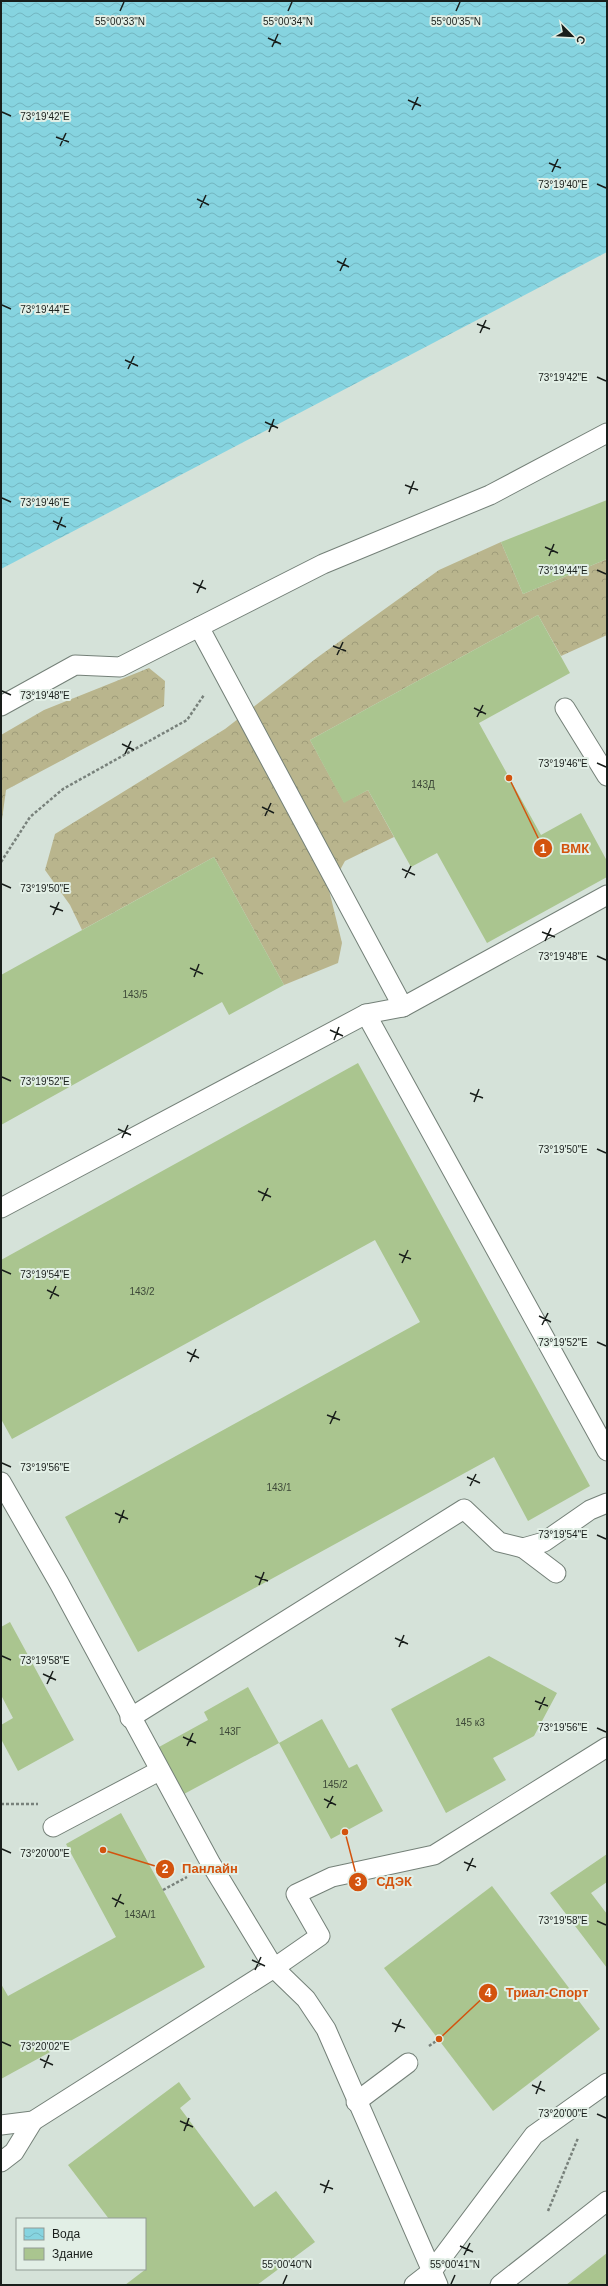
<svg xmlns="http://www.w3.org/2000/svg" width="608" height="2286" viewBox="0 0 608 2286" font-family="Arial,sans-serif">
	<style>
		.forest { fill: url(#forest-crowns) }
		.water { fill: url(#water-waves) }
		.building { fill: #aac58f }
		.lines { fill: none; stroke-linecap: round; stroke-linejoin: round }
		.lane-casing { stroke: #748078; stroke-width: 21 }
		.path { stroke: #78817b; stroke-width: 2.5; stroke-dasharray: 3 2; stroke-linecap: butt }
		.lane { stroke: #fff; stroke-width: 19 }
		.ticks { fill: none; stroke: #191e1b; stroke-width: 1.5 }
		.labels { text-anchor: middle; stroke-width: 4; stroke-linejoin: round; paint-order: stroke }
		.number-label { font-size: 10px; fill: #3d4838 }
		.ticks-label { font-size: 10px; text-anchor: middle; fill: #191e1b; stroke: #e2efe6; stroke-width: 4; stroke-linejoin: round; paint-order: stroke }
		.leader { fill: none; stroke: #d3530e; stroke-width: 1.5 }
		.callout-dot { fill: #d3530e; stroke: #e2efe6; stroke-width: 1.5 }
		.mark-label { font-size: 12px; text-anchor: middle; font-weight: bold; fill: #fff }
		.callout-label { font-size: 13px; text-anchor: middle; font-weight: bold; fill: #d3530e; stroke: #e2efe6; stroke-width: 4; stroke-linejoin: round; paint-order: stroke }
	</style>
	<defs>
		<pattern id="forest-crowns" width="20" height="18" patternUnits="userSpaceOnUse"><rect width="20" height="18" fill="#b9b58d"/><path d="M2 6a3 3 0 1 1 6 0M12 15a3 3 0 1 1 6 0" fill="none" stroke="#9e9b79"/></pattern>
		<pattern id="water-waves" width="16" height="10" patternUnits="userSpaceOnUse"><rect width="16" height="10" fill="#86d4e0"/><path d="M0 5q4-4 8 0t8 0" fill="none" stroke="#73b6c0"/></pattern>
	</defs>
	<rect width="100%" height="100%" fill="#d5e2d9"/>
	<g class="forest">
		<polygon points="501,542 523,594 607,559 607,635 561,656 538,615 310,740 344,802 368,790 394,837 345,861 329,890 342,943 338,963 284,985 214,857 82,930 70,905 45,870 55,834 225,729 318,657 439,570"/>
		<polygon points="149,668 165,681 164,706 6,790 1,827 1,735 44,710"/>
	</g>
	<polygon class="water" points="1,1 607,1 607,252 1,569"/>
	<g class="building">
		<polygon points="607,500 607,559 523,594 501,542"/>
		<polygon points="538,615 570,673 479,723 541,835 581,813 607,861 607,877 487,943 437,853 411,867 368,790 344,803 310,740"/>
		<polygon points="214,857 284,985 229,1015 222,1002 1,1125 1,975"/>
		<polygon points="358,1063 590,1486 528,1521 494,1457 138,1652 65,1517 420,1322 375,1240 12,1439 1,1419 1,1260"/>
		<polygon points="10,1622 74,1740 18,1771 1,1739 1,1725 13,1718 1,1695 1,1627"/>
		<polygon points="489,1656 557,1693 534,1736 493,1758 506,1780 446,1813 391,1709"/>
		<polygon points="248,1687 279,1743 322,1719 349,1768 357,1764 383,1811 331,1839 279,1743 184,1794 159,1747 208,1720 204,1712"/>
		<polygon points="121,1813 205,1967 1,2079 1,1984 8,1996 116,1937 66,1844"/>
		<polygon points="607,1854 607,1882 591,1893 607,1914 607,1968 550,1893"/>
		<polygon points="492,1886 600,2029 493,2111 384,1968"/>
		<polygon points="179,2082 191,2099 180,2108 254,2207 276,2191 315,2242 257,2285 125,2285 146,2269 145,2219 109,2219 68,2165"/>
		<polygon points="607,2253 607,2285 566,2285 593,2264"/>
	</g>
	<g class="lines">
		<defs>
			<g id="lane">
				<polyline points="199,627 403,1007"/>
				<polyline points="1,706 75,665 120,667 323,564 490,495 607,433"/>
				<polyline points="565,708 607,776"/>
				<polyline points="366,1014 607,1451"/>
				<polyline points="1,1208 366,1014 403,1007 607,895"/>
				<polyline points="1,1482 59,1583 211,1864 274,1968 306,1999 326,2029 438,2285"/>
				<polyline points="523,1548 556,1573"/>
				<polyline points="130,1718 464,1509 499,1542 523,1548 544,1542 590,1510 607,1503"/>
				<polyline points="53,1827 159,1771"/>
				<polyline points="356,2102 408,2063"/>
				<polyline points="1,2125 33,2121 274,1968 320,1936 296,1894 332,1877 434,1855 607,1747"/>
				<polyline points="1,2162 14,2152 33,2121"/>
				<polyline points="414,2285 432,2271 534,2135 607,2083"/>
				<polyline points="500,2285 607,2201"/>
			</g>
		</defs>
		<use href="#lane" class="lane-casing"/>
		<g class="path">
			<polyline points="1,862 30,817 63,789 187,720 204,695"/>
			<polyline points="1,1804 38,1804"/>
			<polyline points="163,1890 187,1877"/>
			<polyline points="429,2046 439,2039"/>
			<polyline points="548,2211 578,2138"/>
		</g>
		<use href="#lane" class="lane"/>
	</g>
	<path class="ticks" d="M120,11L124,2M288,11L292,2M456,11L460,2M268,38L281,44M272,47L278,34M408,100L421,106M412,110L418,97M2,112L11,116M56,137L69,142M60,146L66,133M549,163L561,168M552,172L558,159M597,184L606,188M197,199L209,205M200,208L206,195M337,261L349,267M340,271L346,258M2,305L11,309M477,324L490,329M480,333L486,320M125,360L138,366M128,369L134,356M597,377L606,381M265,422L278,428M269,432L274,419M405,485L418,490M409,494L414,481M2,498L11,502M53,521L66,527M57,530L62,517M545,547L558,553M549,556L554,544M597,570L606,574M193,583L206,589M197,593L203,580M333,646L346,651M337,655L343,642M2,691L11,695M474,708L486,714M477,717L483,705M122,744L134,750M125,754L131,741M597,763L606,767M262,807L274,813M265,816L271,803M402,869L415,875M405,878L411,866M2,884L11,888M50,906L63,911M53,915L59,902M542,932L555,937M545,941L551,928M597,956L606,960M190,968L203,974M194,977L199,964M330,1030L343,1036M334,1040L339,1027M2,1077L11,1081M470,1093L483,1098M474,1102L479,1089M118,1129L131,1135M122,1138L128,1125M597,1149L606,1153M258,1191L271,1197M262,1201L268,1188M399,1254L411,1259M402,1263L408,1250M2,1270L11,1274M47,1290L59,1296M50,1299L56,1286M539,1316L551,1322M542,1325L548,1313M597,1342L606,1346M187,1352L199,1358M190,1362L196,1349M327,1415L340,1420M330,1424L336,1411M2,1463L11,1467M467,1477L480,1483M470,1486L476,1474M115,1513L128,1519M119,1523L124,1510M597,1535L606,1539M255,1576L268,1581M259,1585L264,1572M395,1638L408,1644M399,1647L404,1635M2,1656L11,1660M43,1674L56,1680M47,1684L53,1671M535,1701L548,1706M539,1710L545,1697M597,1728L606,1732M183,1737L196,1743M187,1746L193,1733M324,1799L336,1805M327,1808L333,1796M2,1849L11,1853M464,1862L476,1867M467,1871L473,1858M112,1898L124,1904M115,1907L121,1894M597,1921L606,1925M252,1960L265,1966M255,1970L261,1957M392,2023L405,2028M395,2032L401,2019M2,2042L11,2046M40,2059L53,2065M44,2068L49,2055M532,2085L545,2091M536,2094L541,2081M597,2114L606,2118M180,2121L193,2127M184,2131L189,2118M320,2184L333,2189M324,2193L329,2180M460,2246L473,2252M464,2255L470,2243M283,2284L287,2275M451,2284L455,2275"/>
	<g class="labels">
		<g class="number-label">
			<text x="423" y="788">143Д</text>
			<text x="135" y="998">143/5</text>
			<text x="142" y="1295">143/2</text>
			<text x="279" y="1491">143/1</text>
			<text x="470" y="1726">145 к3</text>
			<text x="230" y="1735">143Г</text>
			<text x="335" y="1788">145/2</text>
			<text x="140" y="1918">143А/1</text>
		</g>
	</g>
	<g class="ticks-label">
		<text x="120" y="25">55°00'33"N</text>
		<text x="288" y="25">55°00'34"N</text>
		<text x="456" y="25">55°00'35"N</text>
		<text x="45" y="120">73°19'42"E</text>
		<text x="563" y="188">73°19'40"E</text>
		<text x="45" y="313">73°19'44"E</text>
		<text x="563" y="381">73°19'42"E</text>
		<text x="45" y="506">73°19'46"E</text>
		<text x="563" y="574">73°19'44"E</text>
		<text x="45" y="699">73°19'48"E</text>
		<text x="563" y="767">73°19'46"E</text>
		<text x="45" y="892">73°19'50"E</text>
		<text x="563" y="960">73°19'48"E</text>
		<text x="45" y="1085">73°19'52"E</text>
		<text x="563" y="1153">73°19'50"E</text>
		<text x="45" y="1278">73°19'54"E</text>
		<text x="563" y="1346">73°19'52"E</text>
		<text x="45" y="1471">73°19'56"E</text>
		<text x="563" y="1538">73°19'54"E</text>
		<text x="45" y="1664">73°19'58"E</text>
		<text x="563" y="1731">73°19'56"E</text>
		<text x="45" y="1857">73°20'00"E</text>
		<text x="563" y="1924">73°19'58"E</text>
		<text x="45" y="2050">73°20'02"E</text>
		<text x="563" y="2117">73°20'00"E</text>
		<text x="287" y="2268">55°00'40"N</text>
		<text x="455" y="2268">55°00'41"N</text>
	</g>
	<path class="leader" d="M509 778L543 848M103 1850L165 1869M345 1832L358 1882M439 2039L488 1993"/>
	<g class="callout-dot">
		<circle cx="509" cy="778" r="4"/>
		<circle cx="103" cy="1850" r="4"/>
		<circle cx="345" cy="1832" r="4"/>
		<circle cx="439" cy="2039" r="4"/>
		<circle cx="543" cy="848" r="10"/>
		<circle cx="165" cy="1869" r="10"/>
		<circle cx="358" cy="1882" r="10"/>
		<circle cx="488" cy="1993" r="10"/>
	</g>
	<g class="mark-label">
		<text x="543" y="853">1</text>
		<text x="165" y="1873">2</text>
		<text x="358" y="1886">3</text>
		<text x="488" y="1997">4</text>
	</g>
	<g class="callout-label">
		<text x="575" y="853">ВМК</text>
		<text x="210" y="1873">Панлайн</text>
		<text x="394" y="1886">СДЭК</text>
		<text x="547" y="1997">Триал-Спорт</text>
	</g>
	<rect width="608" height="2286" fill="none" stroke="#191e1b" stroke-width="4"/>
	<rect x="16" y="2218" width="130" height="52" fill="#e2efe6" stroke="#929b95"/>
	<rect x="24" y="2228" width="20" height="12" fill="url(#water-waves)" stroke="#929b95"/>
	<text x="52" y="2238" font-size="12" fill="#191e1b">Вода</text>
	<rect x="24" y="2248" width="20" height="12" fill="#aac58f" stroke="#929b95"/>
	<text x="52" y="2258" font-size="12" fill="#191e1b">Здание</text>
	<g transform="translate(572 36) rotate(114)" stroke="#e2efe6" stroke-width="3" paint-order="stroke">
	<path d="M0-3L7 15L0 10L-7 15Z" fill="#191e1b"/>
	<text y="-6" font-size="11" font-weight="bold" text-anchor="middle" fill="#191e1b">С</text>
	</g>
</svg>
